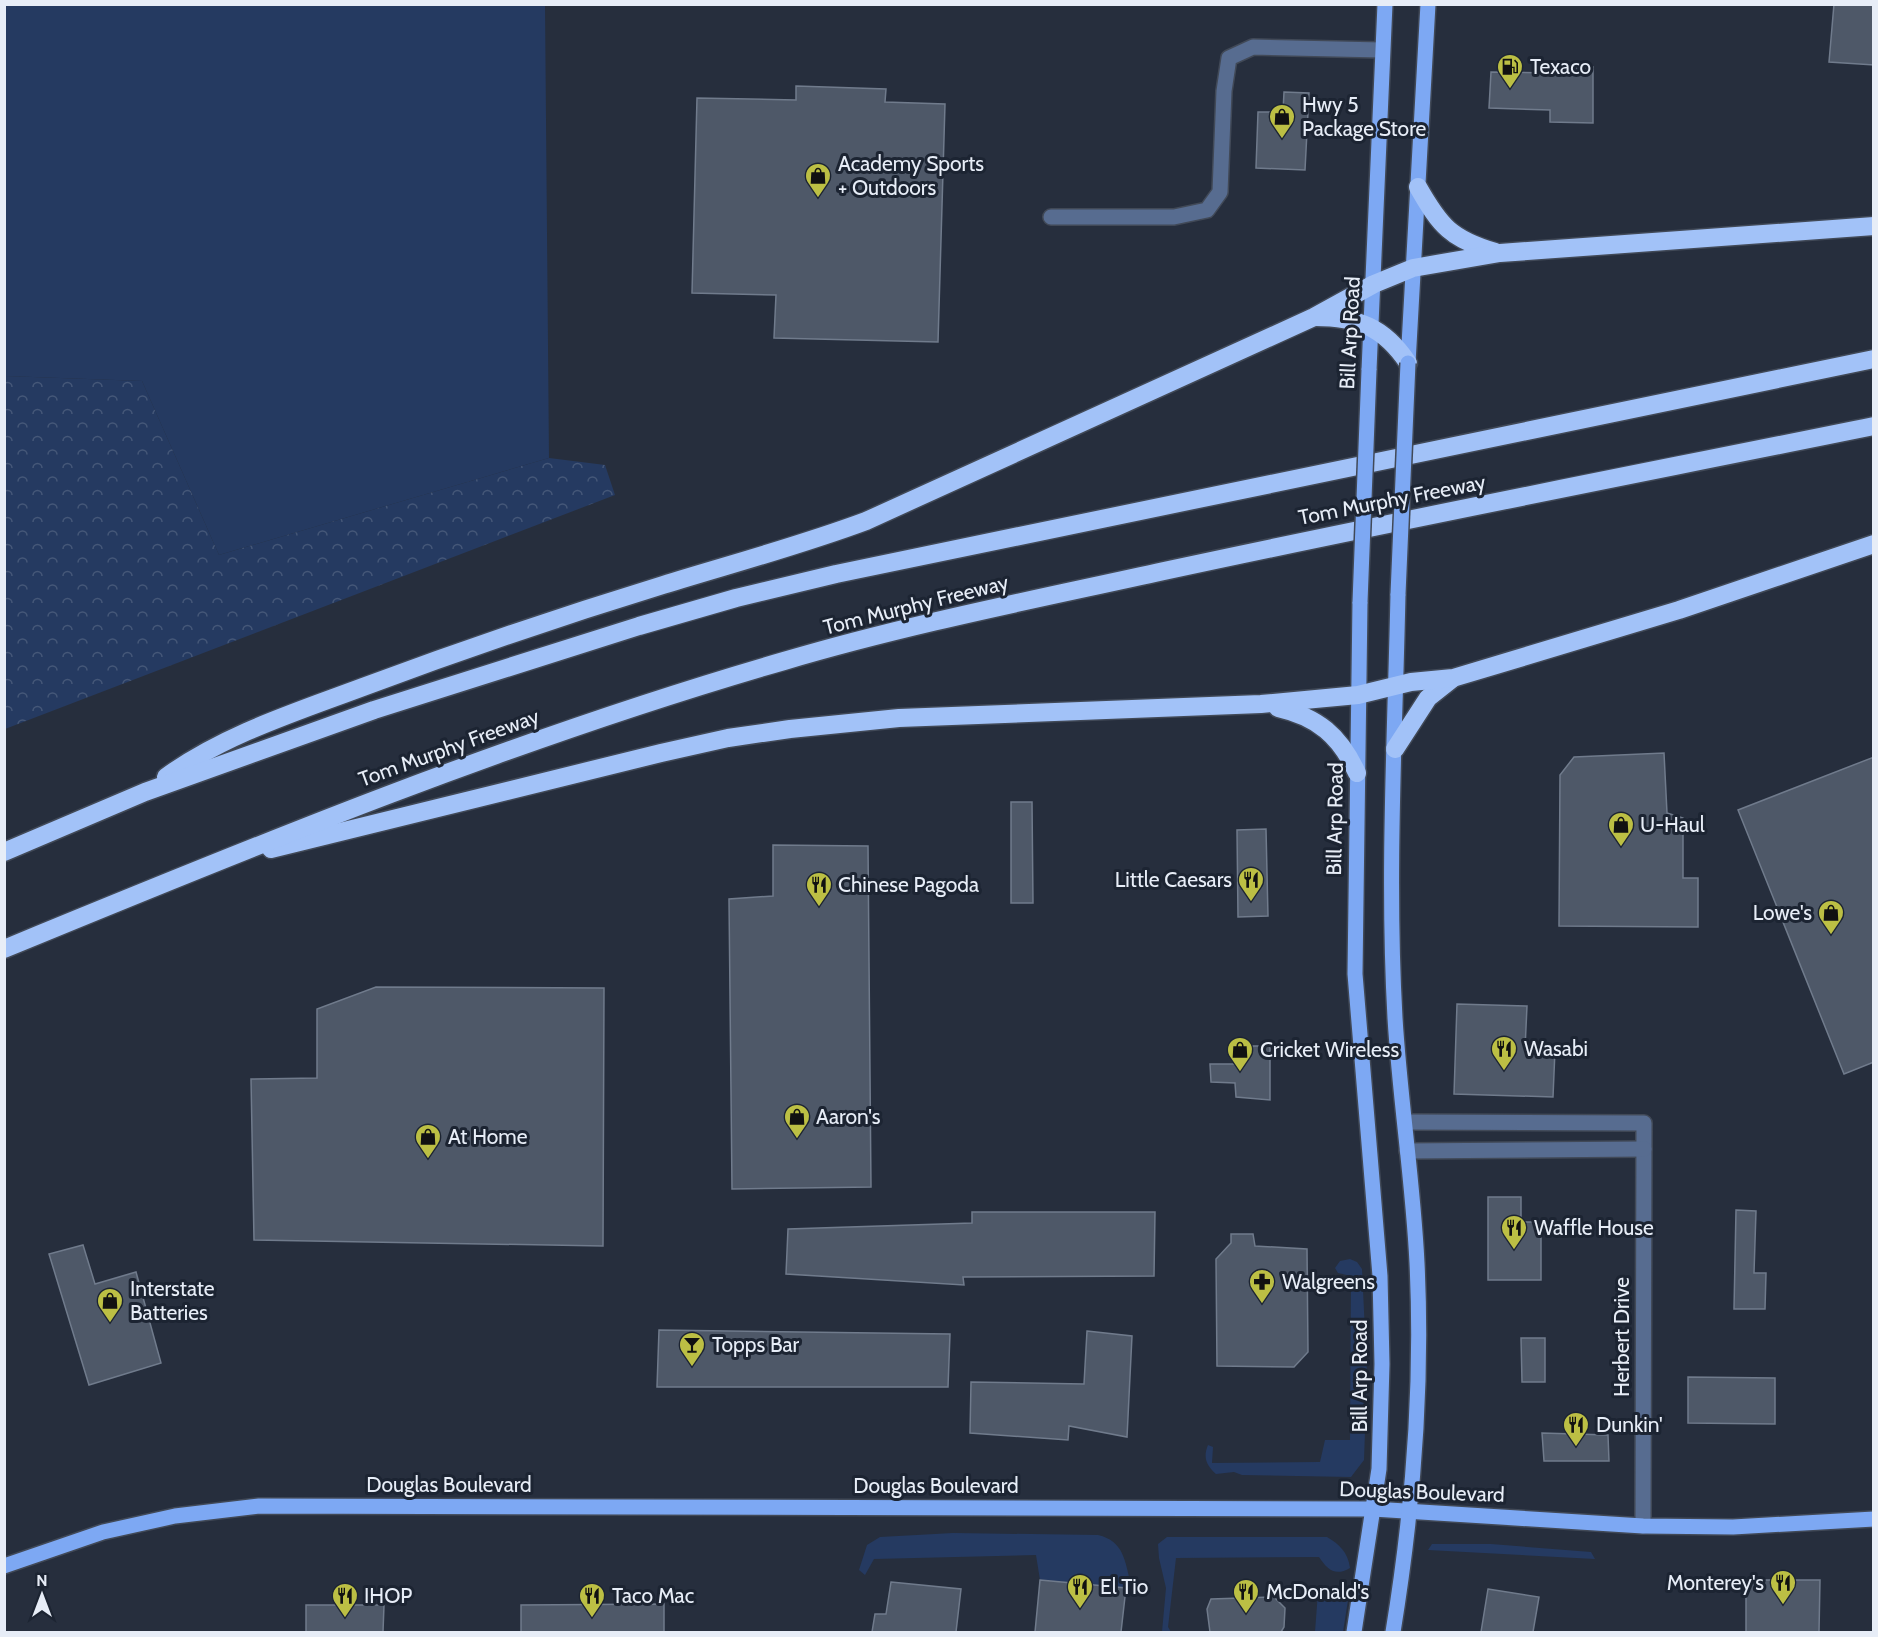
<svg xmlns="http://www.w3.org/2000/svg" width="1878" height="1637" viewBox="0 0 1878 1637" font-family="Cabin,sans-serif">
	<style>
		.grass { fill: #253a61 }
		.forest { fill: url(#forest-crowns) }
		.building { fill: #4e5868; stroke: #707b8c; stroke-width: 1.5 }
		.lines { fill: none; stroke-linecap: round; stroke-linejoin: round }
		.minor-casing { stroke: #414957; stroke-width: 18 }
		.major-casing { stroke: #414957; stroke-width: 18 }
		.highway-casing { stroke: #414957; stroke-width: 21 }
		.minor { stroke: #576c90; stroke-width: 15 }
		.major { stroke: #7da8f3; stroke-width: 15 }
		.highway { stroke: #a2c2f8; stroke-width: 18 }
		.major-bridge-casing { stroke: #414957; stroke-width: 18; stroke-linecap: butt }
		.major-bridge { stroke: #7da8f3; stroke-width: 15 }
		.labels { text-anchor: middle; stroke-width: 6; stroke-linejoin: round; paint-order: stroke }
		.poi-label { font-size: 21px; fill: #e7edf7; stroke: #1c2432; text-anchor: start }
		.street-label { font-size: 21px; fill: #e7edf7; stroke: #1c2432 }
	</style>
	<defs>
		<pattern id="forest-crowns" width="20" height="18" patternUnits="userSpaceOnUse" patternTransform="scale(1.5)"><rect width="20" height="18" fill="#253a61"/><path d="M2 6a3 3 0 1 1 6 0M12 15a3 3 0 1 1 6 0" fill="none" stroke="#455778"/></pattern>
	</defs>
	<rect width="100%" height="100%" fill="#262e3d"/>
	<g class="grass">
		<polygon points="4,5 545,5 549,458 219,555 142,381 5,376"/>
		<path d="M1350,1259L1357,1262L1362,1269L1367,1374L1364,1460L1351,1477L1242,1475L1234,1472L1216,1474C1206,1465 1203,1457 1208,1445L1213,1447L1212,1463L1320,1462L1325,1440H1350L1351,1276L1338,1273L1335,1268L1340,1261Z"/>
		<path d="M953,1533L1098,1535C1124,1541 1125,1561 1131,1585L1126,1588L1040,1580L1036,1555L874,1559L865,1575L859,1570L867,1545L880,1537Z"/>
		<path d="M1167,1537H1327C1339,1544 1348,1552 1350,1568C1335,1577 1327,1569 1319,1557L1176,1558L1168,1627L1171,1632H1181H1162L1166,1588L1159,1558L1158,1544Z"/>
		<polygon points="1432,1544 1491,1544 1591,1552 1595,1559 1428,1550"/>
		<polygon points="1323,1589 1342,1590 1348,1600 1343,1632 1315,1632 1318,1592"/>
	</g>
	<polygon class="forest" points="5,376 142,381 219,555 549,458 605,465 615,495 5,729"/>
	<g class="building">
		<polygon points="1834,4 1874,4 1874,65 1829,62"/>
		<polygon points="1551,67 1593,67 1593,123 1550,122 1550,110 1489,108 1491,72 1551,73"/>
		<polygon points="796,86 886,89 885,102 945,104 938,342 774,338 776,295 692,293 697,98 796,100"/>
		<polygon points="1284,92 1309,93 1305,170 1256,168 1258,112 1283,112"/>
		<polygon points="1664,753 1667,813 1683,818 1683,878 1698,878 1698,927 1559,926 1560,775 1574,757"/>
		<polygon points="1874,757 1874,1062 1844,1074 1738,810"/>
		<polygon points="1011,802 1032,802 1033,903 1011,903"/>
		<polygon points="1266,829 1268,916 1238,917 1237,830"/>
		<polygon points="773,845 868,846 871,1187 732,1189 729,899 773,896"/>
		<polygon points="376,987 604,988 603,1246 254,1240 251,1079 317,1078 317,1009"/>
		<polygon points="1457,1004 1527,1006 1525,1049 1555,1050 1553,1097 1454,1094"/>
		<polygon points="1236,1046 1270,1046 1270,1100 1236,1097 1235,1083 1211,1082 1210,1064 1236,1064"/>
		<polygon points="1488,1197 1521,1197 1521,1222 1541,1222 1541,1280 1488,1280"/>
		<polygon points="1736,1210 1756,1211 1754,1273 1766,1273 1765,1309 1734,1309"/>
		<polygon points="972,1212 1155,1212 1154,1276 963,1277 964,1285 786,1274 788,1229 972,1223"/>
		<polygon points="1231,1234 1253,1234 1255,1246 1307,1249 1308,1352 1294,1367 1217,1366 1216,1259 1231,1243"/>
		<polygon points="83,1245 95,1284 136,1272 161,1363 89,1385 49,1254"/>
		<polygon points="659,1330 950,1334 948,1387 657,1387"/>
		<polygon points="1087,1331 1132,1336 1127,1437 1069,1426 1068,1440 970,1433 971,1382 1084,1384"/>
		<polygon points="1521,1338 1545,1338 1545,1382 1522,1382"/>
		<polygon points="1688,1377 1775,1378 1775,1424 1688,1423"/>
		<polygon points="1542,1433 1608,1435 1609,1461 1544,1461"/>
		<polygon points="1040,1580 1126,1588 1121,1632 1035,1632"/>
		<polygon points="1746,1580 1820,1580 1819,1632 1746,1632"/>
		<polygon points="891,1582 961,1589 956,1632 872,1632 875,1614 886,1614"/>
		<polygon points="1488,1589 1539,1597 1533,1632 1481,1632"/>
		<polygon points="1274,1597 1285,1608 1284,1627 1281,1632 1210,1632 1207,1609 1211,1599"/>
		<polygon points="664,1604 664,1632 521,1632 521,1605"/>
		<polygon points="306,1605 384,1605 383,1632 306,1632"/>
	</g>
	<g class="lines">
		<defs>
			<g id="minor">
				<polyline points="1051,217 1174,217 1207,210 1220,192 1224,91 1229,58 1253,47 1381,50"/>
				<polyline points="1405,1122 1644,1123 1643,1526"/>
				<polyline points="1407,1151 1644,1149"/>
			</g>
			<g id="major">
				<polyline points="1408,363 1428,4"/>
				<polyline points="1369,370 1385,4"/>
				<polyline points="4,1566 103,1532 175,1516 259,1506 1373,1509 1643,1526 1733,1527 1874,1519"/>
				<polyline points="1354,1632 1379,1469 1382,1364 1380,1276 1355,974 1360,602"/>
				<path d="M1393,1632C1413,1510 1423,1387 1417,1263C1413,1181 1400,1100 1395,1018C1387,877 1395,735 1398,594"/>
			</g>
			<g id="highway">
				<path d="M1418,187C1440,226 1451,239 1495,252"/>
				<path d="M1315,317C1358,317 1384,327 1408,363"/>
				<path d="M1278,708C1318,717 1340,736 1357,773"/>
				<polyline points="1395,749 1428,698 1452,679"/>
				<path d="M166,777C223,735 296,712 363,687C462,650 562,616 663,585C731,564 799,546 866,521L1314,317L1374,284L1413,268L1500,253L1874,226"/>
				<polyline points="271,849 661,753 728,738 790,729 899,718 1261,704 1358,695 1411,682 1453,678 1679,610 1874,544"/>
				<polyline points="4,852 145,792 374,710 639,626 736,598 836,574 1874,359"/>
				<path d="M4,949C261,843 517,738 784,661C909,624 1037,599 1164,571C1400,520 1637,474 1874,426"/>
			</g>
		</defs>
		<use href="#minor" class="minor-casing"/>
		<use href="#major" class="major-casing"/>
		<use href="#highway" class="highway-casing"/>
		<use href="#minor" class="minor"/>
		<use href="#major" class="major"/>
		<use href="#highway" class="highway"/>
		<defs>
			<g id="major-bridge">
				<polyline points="1398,594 1408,363"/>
				<polyline points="1360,602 1369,370"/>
			</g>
		</defs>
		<use href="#major-bridge" class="major-bridge-casing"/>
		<use href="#major-bridge" class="major-bridge"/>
	</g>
	<defs>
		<symbol id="fuel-pin" viewBox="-11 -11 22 30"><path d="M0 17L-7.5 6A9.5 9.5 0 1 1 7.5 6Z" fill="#bcbf44" stroke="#1c2432"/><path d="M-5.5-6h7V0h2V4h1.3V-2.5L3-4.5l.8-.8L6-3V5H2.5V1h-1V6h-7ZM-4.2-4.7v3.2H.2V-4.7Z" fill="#111"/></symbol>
		<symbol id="shop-pin" viewBox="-11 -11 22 30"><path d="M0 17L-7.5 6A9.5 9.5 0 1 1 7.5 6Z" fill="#bcbf44" stroke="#1c2432"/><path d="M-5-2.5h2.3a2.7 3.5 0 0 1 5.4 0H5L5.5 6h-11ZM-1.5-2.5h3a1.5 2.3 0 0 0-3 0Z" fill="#111"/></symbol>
		<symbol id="restaurant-pin" viewBox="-11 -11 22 30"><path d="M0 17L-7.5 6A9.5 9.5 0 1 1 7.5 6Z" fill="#bcbf44" stroke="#1c2432"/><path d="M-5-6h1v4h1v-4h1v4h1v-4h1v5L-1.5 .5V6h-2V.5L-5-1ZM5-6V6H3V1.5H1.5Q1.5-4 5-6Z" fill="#111"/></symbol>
		<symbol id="pharmacy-pin" viewBox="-11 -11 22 30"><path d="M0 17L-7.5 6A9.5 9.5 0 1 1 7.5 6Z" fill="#bcbf44" stroke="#1c2432"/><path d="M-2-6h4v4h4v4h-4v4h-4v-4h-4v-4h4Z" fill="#111"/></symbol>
		<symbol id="bar-pin" viewBox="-11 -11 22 30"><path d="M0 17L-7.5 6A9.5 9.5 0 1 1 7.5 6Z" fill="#bcbf44" stroke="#1c2432"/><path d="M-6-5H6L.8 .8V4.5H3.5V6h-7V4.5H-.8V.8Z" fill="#111"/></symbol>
	</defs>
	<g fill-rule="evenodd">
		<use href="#fuel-pin" x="1495" y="52" width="30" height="40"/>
		<use href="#shop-pin" x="1267" y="102" width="30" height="40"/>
		<use href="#shop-pin" x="803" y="161" width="30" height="40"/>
		<use href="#shop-pin" x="1606" y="810" width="30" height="40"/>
		<use href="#restaurant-pin" x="1236" y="865" width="30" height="40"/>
		<use href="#restaurant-pin" x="804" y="870" width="30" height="40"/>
		<use href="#shop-pin" x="1816" y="898" width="30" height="40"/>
		<use href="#restaurant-pin" x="1489" y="1034" width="30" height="40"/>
		<use href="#shop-pin" x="1225" y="1035" width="30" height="40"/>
		<use href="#shop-pin" x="782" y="1102" width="30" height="40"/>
		<use href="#shop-pin" x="413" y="1122" width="30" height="40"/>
		<use href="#restaurant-pin" x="1499" y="1213" width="30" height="40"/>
		<use href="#pharmacy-pin" x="1247" y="1267" width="30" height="40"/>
		<use href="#shop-pin" x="95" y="1286" width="30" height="40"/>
		<use href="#bar-pin" x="677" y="1330" width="30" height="40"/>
		<use href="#restaurant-pin" x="1561" y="1410" width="30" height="40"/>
		<use href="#restaurant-pin" x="1768" y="1568" width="30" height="40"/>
		<use href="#restaurant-pin" x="1065" y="1572" width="30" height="40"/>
		<use href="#restaurant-pin" x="1231" y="1577" width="30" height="40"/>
		<use href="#restaurant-pin" x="330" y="1581" width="30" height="40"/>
		<use href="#restaurant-pin" x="577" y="1581" width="30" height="40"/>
	</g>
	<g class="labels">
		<g class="poi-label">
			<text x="1530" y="74">Texaco</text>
			<text x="1302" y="112">Hwy 5<tspan x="1302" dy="24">Package Store</tspan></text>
			<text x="838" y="171">Academy Sports<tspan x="838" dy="24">+ Outdoors</tspan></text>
			<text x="1640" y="832">U-Haul</text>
			<text x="1232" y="887" text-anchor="end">Little Caesars</text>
			<text x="838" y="892">Chinese Pagoda</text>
			<text x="1812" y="920" text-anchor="end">Lowe's</text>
			<text x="1524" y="1056">Wasabi</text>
			<text x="1260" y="1057">Cricket Wireless</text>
			<text x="816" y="1124">Aaron's</text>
			<text x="448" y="1144">At Home</text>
			<text x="1534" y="1235">Waffle House</text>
			<text x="1282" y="1289">Walgreens</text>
			<text x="130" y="1296">Interstate<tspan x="130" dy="24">Batteries</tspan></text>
			<text x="712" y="1352">Topps Bar</text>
			<text x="1596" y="1432">Dunkin'</text>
			<text x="1764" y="1590" text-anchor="end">Monterey's</text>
			<text x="1100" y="1594">El Tio</text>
			<text x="1266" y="1599">McDonald's</text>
			<text x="364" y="1603">IHOP</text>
			<text x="612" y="1603">Taco Mac</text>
		</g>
		<g class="street-label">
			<text transform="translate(1350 333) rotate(-87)" y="7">Bill Arp Road</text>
			<text transform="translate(1392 500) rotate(-11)" y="7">Tom Murphy Freeway</text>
			<text transform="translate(916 605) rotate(-14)" y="7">Tom Murphy Freeway</text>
			<text transform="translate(449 748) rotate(-20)" y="7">Tom Murphy Freeway</text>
			<text transform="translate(1335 819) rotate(-89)" y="7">Bill Arp Road</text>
			<text transform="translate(1622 1337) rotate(-90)" y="7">Herbert Drive</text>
			<text transform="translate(1360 1376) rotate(-90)" y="7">Bill Arp Road</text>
			<text x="449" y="1492">Douglas Boulevard</text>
			<text x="936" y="1493">Douglas Boulevard</text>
			<text transform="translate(1422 1492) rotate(2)" y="7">Douglas Boulevard</text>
		</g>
	</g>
	<rect width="1878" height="1637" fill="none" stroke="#e7edf7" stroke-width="12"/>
	<g transform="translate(42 1595)" stroke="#1c2432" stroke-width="4.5" paint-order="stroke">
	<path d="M0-4.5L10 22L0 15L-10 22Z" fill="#e7edf7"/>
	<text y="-9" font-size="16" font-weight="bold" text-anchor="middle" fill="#e7edf7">N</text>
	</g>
</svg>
